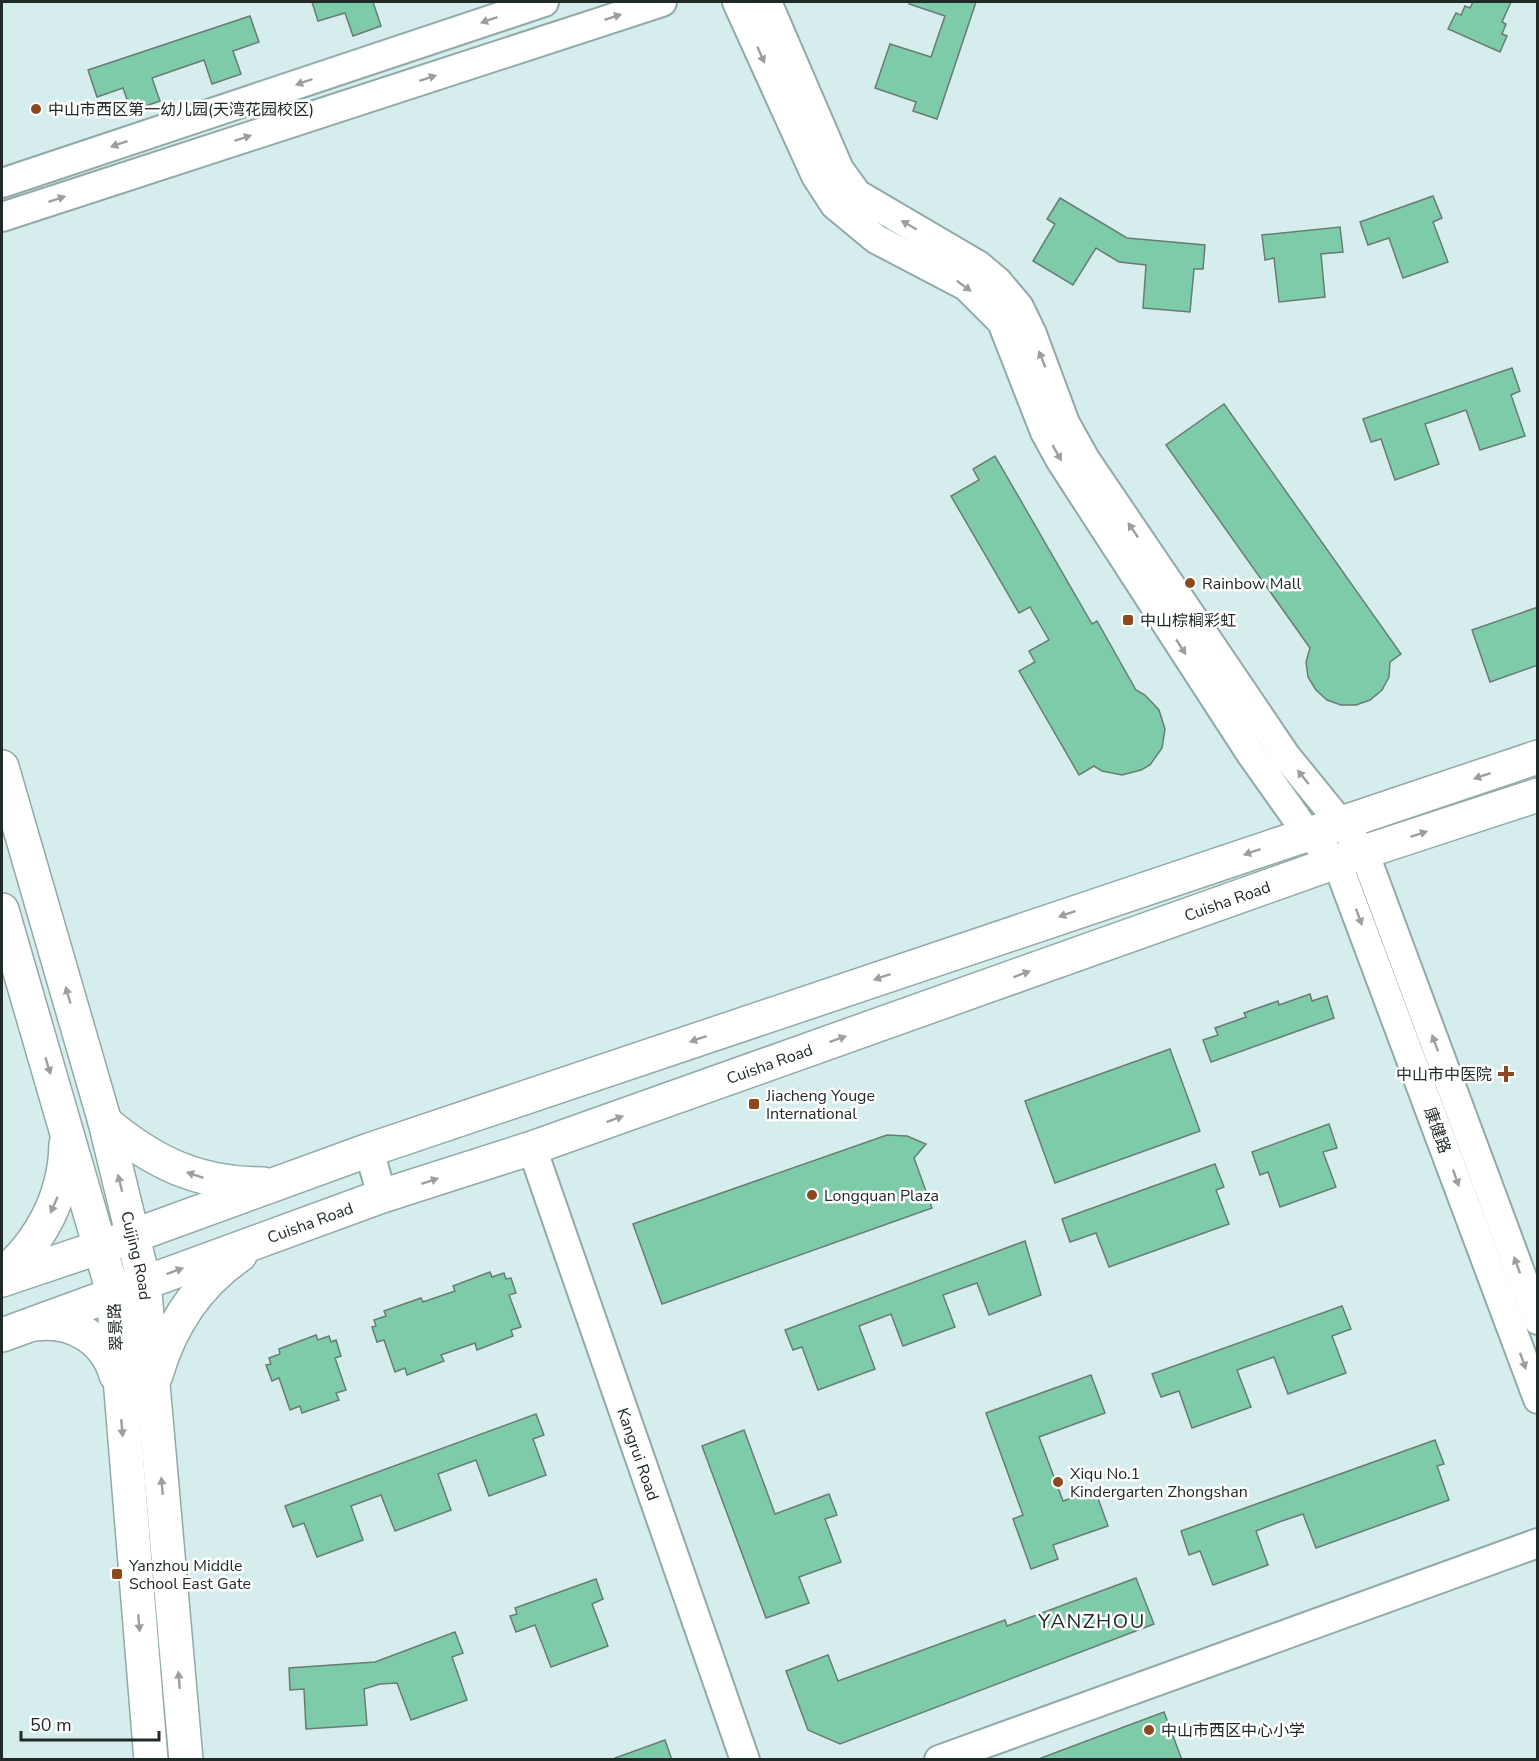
<svg xmlns="http://www.w3.org/2000/svg" width="1539" height="1761" viewBox="0 0 1539 1761" font-family="'Nunito Sans','Noto Sans SC',sans-serif">
	<style>
		.building { fill: #7ecba9; stroke: #697c73; stroke-width: 1.5 }
		.lines { fill: none; stroke-linecap: round; stroke-linejoin: round }
		.minor-casing { stroke: #91a9a7; stroke-width: 32 }
		.major-casing { stroke: #91a9a7; stroke-width: 36 }
		.minor { stroke: #fff; stroke-width: 28 }
		.major { stroke: #fff; stroke-width: 33 }
		.oneway { fill: #9b9f9f }
		.poi-dot { fill: #8d481f; stroke: #fff; stroke-width: 2 }
		.labels { text-anchor: middle; stroke-width: 5; stroke-linejoin: round; paint-order: stroke }
		.poi-label { font-size: 16px; fill: #202a29; stroke: #fff; text-anchor: start }
		.street-label { font-size: 16px; fill: #202a29; stroke: #fff }
		.quarter-label { font-size: 20px; letter-spacing: 1.5px; fill: #202a29; stroke: #fff }
	</style>
	<rect width="100%" height="100%" fill="#d5eeed"/>
	<g class="building">
		<polygon points="312,2 373,2 381,26 353,36 345,13 318,21"/>
		<polygon points="909,2 976,2 937,119 913,111 916,102 875,88 890,44 931,57 945,16 909,4"/>
		<polygon points="1473,2 1511,2 1502,22 1506,24 1502,34 1507,36 1500,52 1448,29 1456,13 1461,15 1465,6 1470,8"/>
		<polygon points="250,16 259,42 233,51 241,74 212,84 204,60 152,78 160,101 131,111 123,88 97,97 88,70"/>
		<polygon points="1433,196 1442,218 1433,222 1448,262 1403,278 1389,238 1368,245 1360,222"/>
		<polygon points="1060,198 1127,238 1205,245 1203,269 1194,269 1190,312 1143,308 1146,265 1119,262 1096,248 1073,285 1033,261 1055,224 1047,219"/>
		<polygon points="1340,227 1343,252 1321,254 1325,297 1279,302 1274,258 1265,260 1262,235"/>
		<polygon points="1512,368 1520,391 1511,395 1525,436 1480,450 1466,410 1446,417 1425,424 1439,464 1395,480 1381,439 1371,442 1363,419"/>
		<polygon points="1224,404 1401,654 1390,662 1389,677 1382,690 1370,700 1356,705 1341,705 1327,700 1316,690 1308,677 1306,662 1310,648 1166,445"/>
		<polygon points="995,456 1092,624 1097,621 1136,690 1145,695 1159,710 1165,729 1162,748 1150,765 1141,770 1122,775 1102,771 1094,766 1079,775 1019,671 1035,662 1029,651 1049,640 1030,607 1019,613 951,496 979,480 973,469"/>
		<polygon points="1538,607 1538,665 1490,682 1472,630"/>
		<polygon points="1310,994 1312,1001 1327,996 1334,1018 1211,1062 1203,1040 1218,1035 1215,1028 1246,1017 1244,1013 1278,1001 1279,1005"/>
		<polygon points="1170,1049 1200,1131 1055,1183 1025,1101"/>
		<polygon points="1329,1124 1337,1148 1323,1152 1336,1187 1280,1207 1268,1172 1260,1175 1252,1152"/>
		<polygon points="887,1135 907,1136 926,1144 914,1158 932,1208 662,1304 633,1224"/>
		<polygon points="1215,1164 1224,1187 1216,1190 1229,1224 1109,1267 1096,1233 1070,1242 1062,1219"/>
		<polygon points="1025,1241 1041,1295 989,1315 977,1283 943,1295 955,1327 903,1346 891,1314 859,1326 875,1369 818,1390 802,1347 793,1350 785,1330"/>
		<polygon points="490,1272 492,1277 504,1273 506,1279 511,1278 516,1293 509,1295 521,1327 511,1330 513,1336 477,1350 475,1343 441,1355 444,1361 407,1375 405,1368 395,1372 384,1340 377,1342 372,1327 376,1326 374,1320 386,1316 384,1311 421,1298 423,1302 455,1291 453,1286"/>
		<polygon points="1342,1306 1351,1329 1332,1336 1346,1373 1288,1394 1274,1357 1237,1370 1251,1407 1192,1428 1179,1391 1161,1397 1152,1374"/>
		<polygon points="316,1335 318,1340 329,1336 331,1342 336,1340 341,1356 335,1358 346,1390 336,1393 339,1400 302,1413 300,1406 290,1410 279,1378 272,1381 266,1365 271,1364 269,1358 280,1354 279,1349"/>
		<polygon points="1091,1375 1105,1413 1039,1437 1063,1501 1095,1490 1108,1526 1053,1545 1058,1559 1031,1569 1013,1519 1023,1515 986,1413"/>
		<polygon points="536,1414 544,1435 533,1439 546,1475 489,1496 476,1460 438,1474 451,1510 395,1531 381,1495 351,1506 363,1540 317,1557 304,1523 293,1527 285,1506"/>
		<polygon points="744,1430 775,1514 829,1494 837,1515 825,1519 841,1562 799,1577 809,1603 766,1618 702,1446"/>
		<polygon points="1435,1440 1444,1464 1437,1466 1449,1500 1316,1548 1303,1514 1279,1522 1256,1531 1268,1565 1213,1585 1200,1551 1189,1555 1181,1531"/>
		<polygon points="1136,1578 1154,1624 840,1744 808,1730 786,1671 828,1655 838,1681 1005,1620 1007,1626"/>
		<polygon points="596,1579 603,1599 592,1604 608,1646 551,1667 535,1625 516,1632 510,1616 517,1614 515,1608"/>
		<polygon points="455,1632 463,1653 452,1657 467,1700 411,1720 397,1683 380,1684 364,1689 367,1725 306,1729 304,1689 290,1690 289,1668 375,1662"/>
		<polygon points="1164,1712 1182,1760 1041,1760 1041,1758"/>
		<polygon points="665,1740 672,1760 615,1760 615,1758"/>
	</g>
	<g class="lines">
		<defs>
			<g id="minor">
				<polyline points="737,2 816,176 835,205 876,239 966,286 1002,322 1045,432 1061,461 1251,754 1307,833 1337,862 1538,1399"/>
				<polyline points="767,2 839,169 857,194 978,265 998,282 1019,307 1032,334 1065,423 1085,459 1286,756 1364,852 1538,1320"/>
				<polyline points="2,183 544,2"/>
				<polyline points="2,217 662,2"/>
				<path id="s1" d="M532,1148L745,1760"/>
				<polyline points="369,1150 382,1196"/>
				<polyline points="939,1760 1538,1543"/>
			</g>
			<g id="major">
				<path id="s2" d="M2,767L105,1122L144,1282L186,1760"/>
				<polyline points="2,910 113,1292 151,1760"/>
				<path d="M105,1122C154,1163 198,1184 263,1184"/>
				<path d="M2,1275C41,1242 65,1196 66,1144"/>
				<polyline points="2,1280 133,1236 369,1150 1538,757"/>
				<path d="M36,1324C72,1319 106,1339 116,1375"/>
				<path id="s3" d="M2,1335L382,1196L532,1148L1364,852L1538,795"/>
				<path d="M156,1375C170,1326 198,1284 240,1255"/>
			</g>
		</defs>
		<use href="#minor" class="minor-casing"/>
		<use href="#major" class="major-casing"/>
		<use href="#minor" class="minor"/>
		<use href="#major" class="major"/>
	</g>
	<defs><path id="oneway-solid" d="M-6-.8H1V-3.2L6.5 0L1 3.2V.8H-6Z" transform="scale(1.5)"/></defs>
	<g class="oneway">
		<use href="#oneway-solid" transform="translate(613 17) rotate(-18)"/>
		<use href="#oneway-solid" transform="translate(489 20) rotate(161)"/>
		<use href="#oneway-solid" transform="translate(761 55) rotate(66)"/>
		<use href="#oneway-solid" transform="translate(428 78) rotate(-18)"/>
		<use href="#oneway-solid" transform="translate(304 82) rotate(161)"/>
		<use href="#oneway-solid" transform="translate(243 138) rotate(-18)"/>
		<use href="#oneway-solid" transform="translate(119 144) rotate(161)"/>
		<use href="#oneway-solid" transform="translate(57 199) rotate(-18)"/>
		<use href="#oneway-solid" transform="translate(909 225) rotate(-150)"/>
		<use href="#oneway-solid" transform="translate(964 286) rotate(36)"/>
		<use href="#oneway-solid" transform="translate(1042 359) rotate(-112)"/>
		<use href="#oneway-solid" transform="translate(1057 453) rotate(60)"/>
		<use href="#oneway-solid" transform="translate(1133 530) rotate(-124)"/>
		<use href="#oneway-solid" transform="translate(1181 647) rotate(57)"/>
		<use href="#oneway-solid" transform="translate(1482 776) rotate(161)"/>
		<use href="#oneway-solid" transform="translate(1303 777) rotate(-129)"/>
		<use href="#oneway-solid" transform="translate(1419 834) rotate(-18)"/>
		<use href="#oneway-solid" transform="translate(1252 852) rotate(161)"/>
		<use href="#oneway-solid" transform="translate(1067 914) rotate(161)"/>
		<use href="#oneway-solid" transform="translate(1359 917) rotate(70)"/>
		<use href="#oneway-solid" transform="translate(1022 974) rotate(-20)"/>
		<use href="#oneway-solid" transform="translate(882 977) rotate(161)"/>
		<use href="#oneway-solid" transform="translate(68 995) rotate(-106)"/>
		<use href="#oneway-solid" transform="translate(698 1039) rotate(161)"/>
		<use href="#oneway-solid" transform="translate(838 1039) rotate(-20)"/>
		<use href="#oneway-solid" transform="translate(1435 1043) rotate(-110)"/>
		<use href="#oneway-solid" transform="translate(48 1066) rotate(73)"/>
		<use href="#oneway-solid" transform="translate(615 1119) rotate(-20)"/>
		<use href="#oneway-solid" transform="translate(195 1175) rotate(-162)"/>
		<use href="#oneway-solid" transform="translate(1456 1178) rotate(70)"/>
		<use href="#oneway-solid" transform="translate(430 1181) rotate(-18)"/>
		<use href="#oneway-solid" transform="translate(120 1183) rotate(-104)"/>
		<use href="#oneway-solid" transform="translate(54 1205) rotate(114)"/>
		<use href="#oneway-solid" transform="translate(1517 1265) rotate(-110)"/>
		<use href="#oneway-solid" transform="translate(175 1271) rotate(-20)"/>
		<use href="#oneway-solid" transform="translate(1523 1361) rotate(70)"/>
		<use href="#oneway-solid" transform="translate(122 1428) rotate(85)"/>
		<use href="#oneway-solid" transform="translate(162 1486) rotate(-95)"/>
		<use href="#oneway-solid" transform="translate(139 1623) rotate(85)"/>
		<use href="#oneway-solid" transform="translate(179 1680) rotate(-95)"/>
	</g>
	<g class="poi-dot">
		<circle cx="36" cy="109" r="6"/>
		<circle cx="1190" cy="583" r="6"/>
		<rect x="1122" y="614" width="12" height="12" rx="3"/>
		<path d="M1503 1065h6v6h6v6h-6v6h-6v-6h-6v-6h6z"/>
		<rect x="748" y="1098" width="12" height="12" rx="3"/>
		<circle cx="812" cy="1195" r="6"/>
		<circle cx="1058" cy="1482" r="6"/>
		<rect x="111" y="1568" width="12" height="12" rx="3"/>
		<circle cx="1149" cy="1730" r="6"/>
	</g>
	<g class="labels">
		<g class="poi-label">
			<text x="48" y="115">中山市西区第一幼儿园(天湾花园校区)</text>
			<text x="1202" y="589">Rainbow Mall</text>
			<text x="1140" y="626">中山棕榈彩虹</text>
			<text x="1492" y="1080" text-anchor="end">中山市中医院</text>
			<text x="766" y="1101">Jiacheng Youge<tspan x="766" dy="18">International</tspan></text>
			<text x="824" y="1201">Longquan Plaza</text>
			<text x="1070" y="1479">Xiqu No.1<tspan x="1070" dy="18">Kindergarten Zhongshan</tspan></text>
			<text x="129" y="1571">Yanzhou Middle<tspan x="129" dy="18">School East Gate</tspan></text>
			<text x="1161" y="1736">中山市西区中心小学</text>
		</g>
		<g class="street-label">
			<text dy="6" stroke="none"><textPath href="#s3" startOffset="1300">Cuisha Road</textPath></text>
			<text dy="6" stroke="none"><textPath href="#s3" startOffset="814">Cuisha Road</textPath></text>
			<text transform="translate(1438 1130) rotate(70)" y="6">康健路</text>
			<text dy="6" stroke="none"><textPath href="#s3" startOffset="328">Cuisha Road</textPath></text>
			<text dy="6" stroke="none"><textPath href="#s2" startOffset="507">Cuijing Road</textPath></text>
			<text transform="translate(115 1327) rotate(-93)" y="6">翠景路</text>
			<text dy="6" stroke="none"><textPath href="#s1" startOffset="324">Kangrui Road</textPath></text>
		</g>
		<g class="quarter-label">
			<text x="1092" y="1628">YANZHOU</text>
		</g>
	</g>
	<rect width="1539" height="1761" fill="none" stroke="#202a29" stroke-width="6"/>
	<path d="M21 1731v9h138v-9" fill="none" stroke="#202a29" stroke-width="3"/>
	<text x="30" y="1731" font-size="18" fill="#202a29" stroke="#ffffff" stroke-width="4.5" paint-order="stroke">50 m</text>
</svg>
